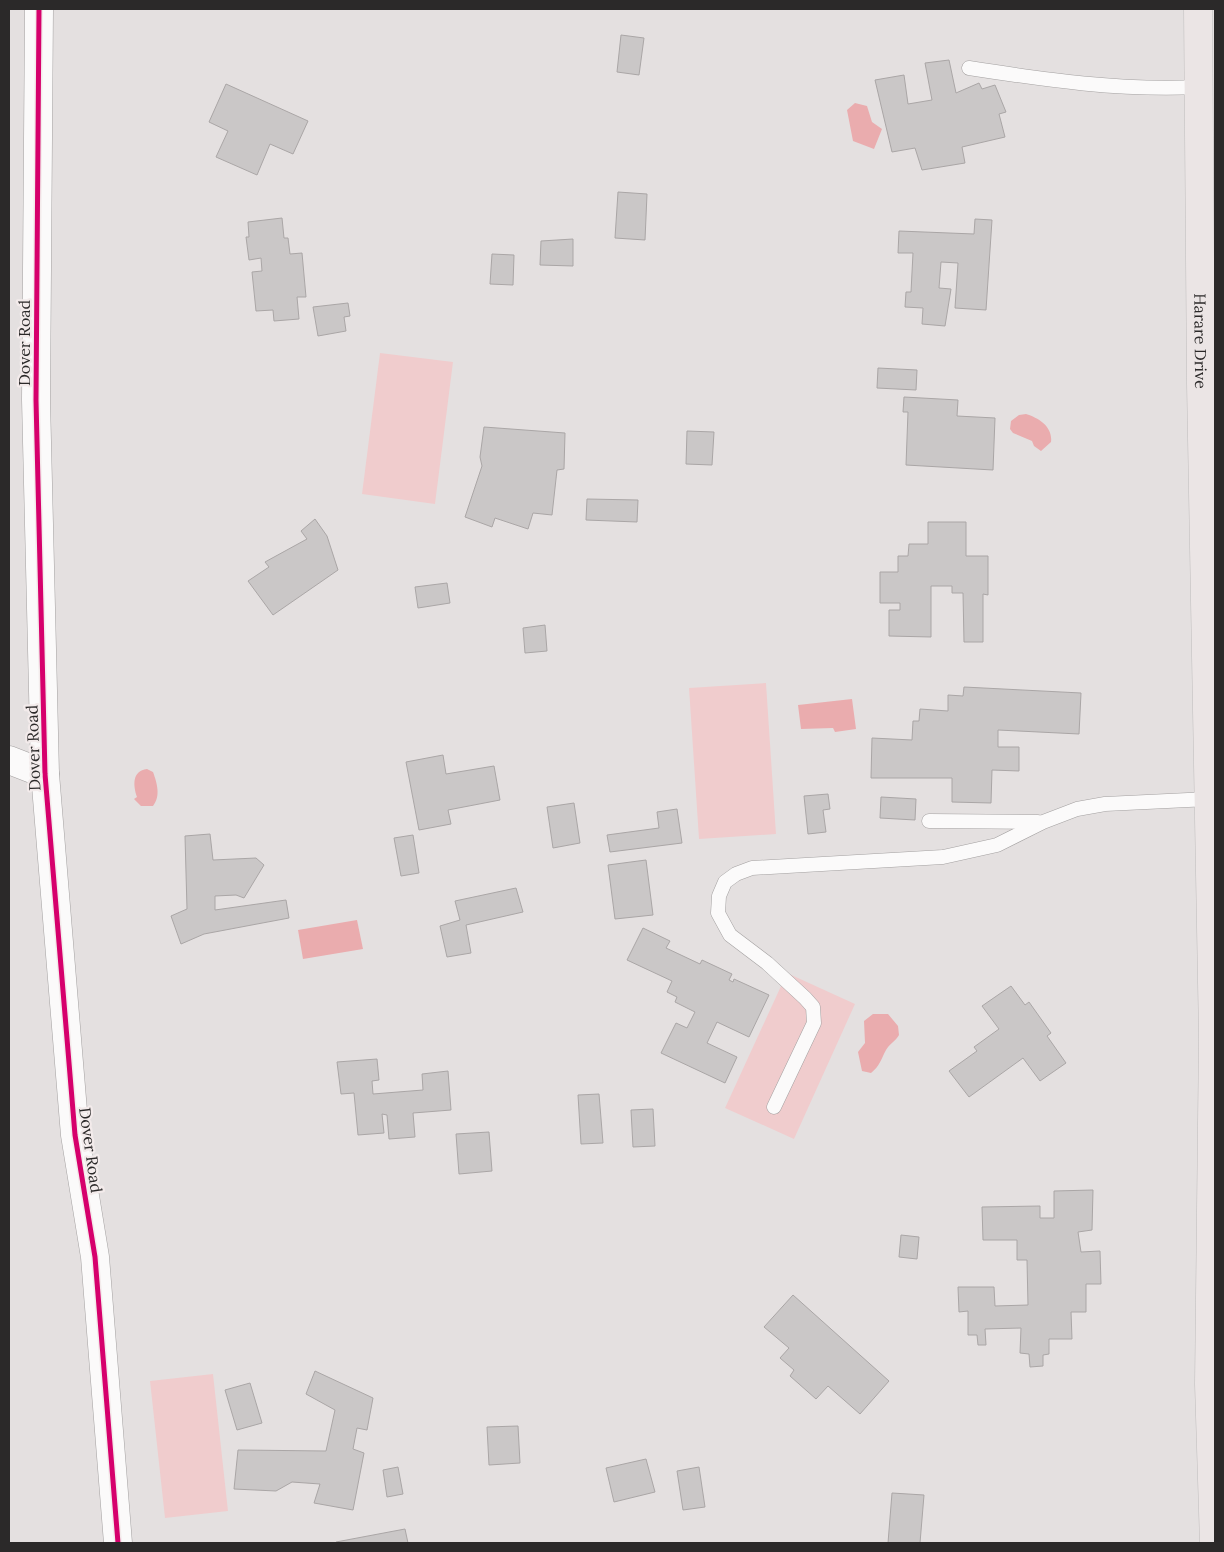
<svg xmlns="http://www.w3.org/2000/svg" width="1224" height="1552" viewBox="0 0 1224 1552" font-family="Lora,serif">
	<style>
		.green { fill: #f0cccd }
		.water { fill: #eaacae }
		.building { fill: #cac7c7; stroke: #aaa6a6 }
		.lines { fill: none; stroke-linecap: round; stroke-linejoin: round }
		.service-casing { stroke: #a3a0a0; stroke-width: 15 }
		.minor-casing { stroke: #a3a0a0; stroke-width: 29 }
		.primary-casing { stroke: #bfbdbd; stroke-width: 29 }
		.service { stroke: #fbfafa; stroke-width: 14 }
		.minor { stroke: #fbfafa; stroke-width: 28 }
		.primary { stroke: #ebe5e5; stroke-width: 28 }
		.cycleway-casing { stroke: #f3ebeb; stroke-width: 8 }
		.cycleway { stroke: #d6006c; stroke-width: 5 }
		.labels { text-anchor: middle; stroke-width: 4.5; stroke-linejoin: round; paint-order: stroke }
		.street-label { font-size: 16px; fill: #2b2929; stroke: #f3ebeb }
	</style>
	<rect width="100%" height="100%" fill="#e4e0e0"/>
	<g class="green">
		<polygon points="380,353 453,362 435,504 362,494"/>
		<polygon points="766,683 776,834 699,839 689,688"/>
		<polygon points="787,973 855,1004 794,1139 725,1108"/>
		<polygon points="213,1374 228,1511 165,1518 150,1381"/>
	</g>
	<g class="water">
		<polygon points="855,103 867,106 872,122 882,129 874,149 853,141 847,110"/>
		<path d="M1026,414C1039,418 1053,427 1051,442L1041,451L1034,446L1032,441L1013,433L1010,429L1011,421L1019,415Z"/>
		<polygon points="852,699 856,729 835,732 833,728 801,729 798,705"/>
		<path d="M147,769L153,772C157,783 161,796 153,806H141L134,799L137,797C133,785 132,771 147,769Z"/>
		<polygon points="357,920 363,949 303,959 298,930"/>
		<path d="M873,1014H888L898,1026L899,1035C896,1041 889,1044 886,1050C881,1059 880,1066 871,1073L862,1071L858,1052L865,1043L864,1021Z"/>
	</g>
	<g class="building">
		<polygon points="621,35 644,38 639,75 617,72"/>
		<polygon points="949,60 956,93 979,83 982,89 995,85 1006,112 999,114 1005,137 962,147 965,163 922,170 915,148 892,152 875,80 904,75 908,104 932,100 925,63"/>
		<polygon points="226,84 308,121 293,154 270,144 257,175 216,157 228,131 209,122"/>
		<polygon points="618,192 647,194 645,240 615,238"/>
		<polygon points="282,218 284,238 288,238 290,254 302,253 306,297 297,297 299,319 274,321 273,310 256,311 252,272 262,271 261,258 249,260 246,237 249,237 248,222"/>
		<polygon points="975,219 992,220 986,310 955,308 958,263 941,262 939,288 951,289 945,326 922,324 923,308 905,307 906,292 911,292 913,253 898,253 899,231 974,234"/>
		<polygon points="573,239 573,266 540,265 541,241"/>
		<polygon points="492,254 514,255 513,285 490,284"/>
		<polygon points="348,303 350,316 344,317 346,331 318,336 313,307"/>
		<polygon points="878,368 917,370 916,390 877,388"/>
		<polygon points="904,397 958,400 957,416 995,418 993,470 906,465 908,412 903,412"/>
		<polygon points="484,427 565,433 564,469 557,470 552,515 533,513 528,529 495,518 492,527 465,517 482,466 480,457"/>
		<polygon points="687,431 714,432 712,465 686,464"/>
		<polygon points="587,499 638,500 637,522 586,520"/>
		<polygon points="315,519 327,536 338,570 273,615 248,581 269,567 265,562 307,539 301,531"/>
		<polygon points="928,522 966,522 966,556 988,556 988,595 983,594 983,642 964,642 963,593 952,593 952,586 931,586 931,637 889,636 889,610 900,610 900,603 880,603 880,572 898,572 898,556 908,556 909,544 928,544"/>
		<polygon points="447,583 450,603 418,608 415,587"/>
		<polygon points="545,625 547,651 525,653 523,628"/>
		<polygon points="964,687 1081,693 1079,734 998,730 998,747 1019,747 1019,771 992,770 991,803 952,802 952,778 871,778 872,738 912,740 913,721 919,721 920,709 948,711 948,695 963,696"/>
		<polygon points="443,755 446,774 494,766 500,800 448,810 451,824 419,830 406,762"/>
		<polygon points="828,794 830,809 823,810 826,832 808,834 804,796"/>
		<polygon points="881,797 916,799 915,820 880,818"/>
		<polygon points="574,803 580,843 553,848 547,807"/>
		<polygon points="677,809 682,843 610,852 607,835 659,828 657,812"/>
		<polygon points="210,834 213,860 256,858 264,865 244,898 236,895 215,896 215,910 286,900 289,918 204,934 181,944 171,916 187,909 185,836"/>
		<polygon points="413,835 419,873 401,876 394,838"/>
		<polygon points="646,860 653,915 615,919 608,865"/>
		<polygon points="516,888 523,912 466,925 471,953 447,957 440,926 460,920 455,901"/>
		<polygon points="643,928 670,941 666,948 700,964 702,960 732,974 729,980 733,982 734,979 769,995 749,1037 717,1022 707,1043 737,1057 725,1083 661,1053 676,1023 687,1028 695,1012 675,1002 677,997 667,992 672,981 627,960"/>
		<polygon points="1011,986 1025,1005 1029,1002 1051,1033 1047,1036 1066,1063 1040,1081 1023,1058 969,1097 949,1071 977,1051 974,1047 999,1029 982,1006"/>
		<polygon points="377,1059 379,1080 372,1081 373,1094 423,1090 422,1074 448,1071 451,1110 413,1113 415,1137 389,1139 387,1115 382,1114 384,1133 358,1135 354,1093 341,1094 337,1062"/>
		<polygon points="599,1094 603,1143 581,1144 578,1095"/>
		<polygon points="653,1109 655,1146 633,1147 631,1110"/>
		<polygon points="489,1132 492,1171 459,1174 456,1134"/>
		<polygon points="1093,1190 1092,1230 1078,1232 1081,1252 1100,1251 1101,1284 1086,1284 1086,1312 1071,1312 1072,1339 1049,1339 1049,1354 1043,1355 1043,1366 1030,1367 1029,1354 1020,1353 1021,1328 985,1329 986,1345 978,1345 977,1335 968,1335 968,1311 959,1312 958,1287 994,1287 995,1306 1028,1305 1027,1260 1017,1260 1017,1240 983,1240 982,1207 1040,1206 1040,1218 1054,1218 1054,1191"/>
		<polygon points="901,1235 919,1237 917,1259 899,1257"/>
		<polygon points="793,1295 889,1381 860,1414 828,1386 816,1399 790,1376 794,1370 780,1358 789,1348 764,1327"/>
		<polygon points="315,1371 373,1398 367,1430 357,1428 353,1449 364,1453 353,1510 314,1503 320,1484 292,1482 276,1491 234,1489 238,1450 326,1451 335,1410 306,1394"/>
		<polygon points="250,1383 262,1423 237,1430 225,1390"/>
		<polygon points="518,1426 520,1463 489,1465 487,1427"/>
		<polygon points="646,1459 655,1492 614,1502 606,1468"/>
		<polygon points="398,1467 403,1494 387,1497 383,1470"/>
		<polygon points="699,1467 705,1507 683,1510 677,1471"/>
		<polygon points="892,1493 924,1495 920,1543 888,1543"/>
		<polygon points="405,1529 408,1543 336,1543 336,1542"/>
	</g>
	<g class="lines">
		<defs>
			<g id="service">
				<path d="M969,68C1046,80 1121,91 1199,87"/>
				<polyline points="929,821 1038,822"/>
				<polyline points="774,1107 814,1023 813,1007 805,998 767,963 730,935 718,913 719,896 725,882 736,874 752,868 943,857 997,845 1043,822 1077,809 1105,804 1209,799"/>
			</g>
			<g id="minor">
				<polyline points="39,9 36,400 45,774 75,1135 95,1257 118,1543"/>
				<polyline points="9,760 45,774"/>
			</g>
			<g id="primary">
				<path id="s1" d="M1198,9L1201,384L1213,1036L1209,1384L1214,1543"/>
			</g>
		</defs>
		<use href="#service" class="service-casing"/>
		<use href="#minor" class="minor-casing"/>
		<use href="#primary" class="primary-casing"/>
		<use href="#service" class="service"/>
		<use href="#minor" class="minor"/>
		<use href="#primary" class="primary"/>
		<defs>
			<polyline id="cycleway" points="39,9 36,400 45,774 75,1135 95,1257 118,1543"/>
		</defs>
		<use href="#cycleway" class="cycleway-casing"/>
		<use href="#cycleway" class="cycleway"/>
	</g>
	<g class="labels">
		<g class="street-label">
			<text dy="6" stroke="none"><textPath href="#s1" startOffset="332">Harare Drive</textPath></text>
			<text transform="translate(24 343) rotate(-90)" y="6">Dover Road</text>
			<text transform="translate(33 748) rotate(-92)" y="6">Dover Road</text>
			<text transform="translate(91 1150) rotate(82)" y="6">Dover Road</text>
		</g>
	</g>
	<rect width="1224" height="1552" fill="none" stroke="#2b2929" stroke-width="20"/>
</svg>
